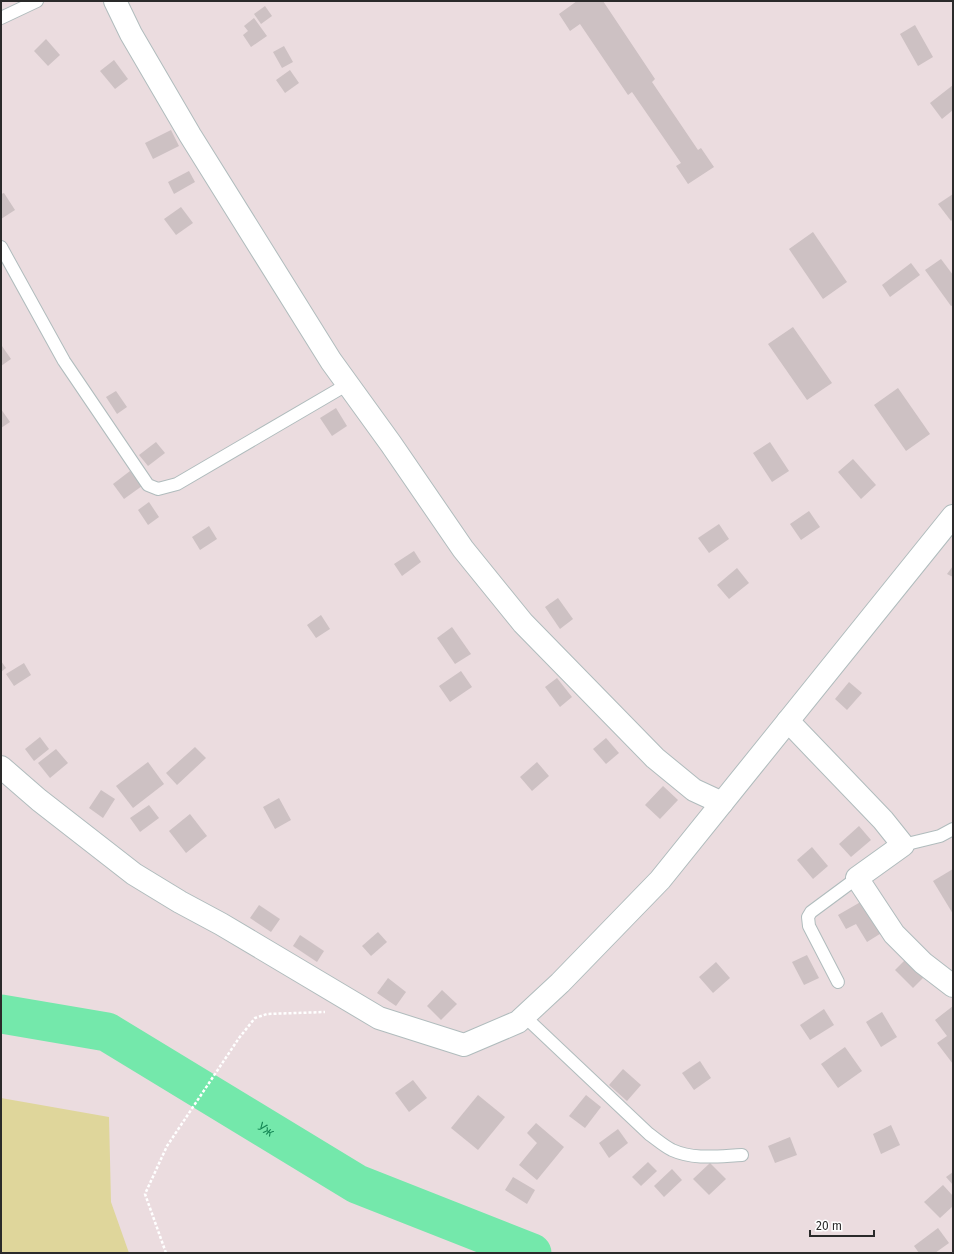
<svg xmlns="http://www.w3.org/2000/svg" width="954" height="1254" viewBox="0 0 954 1254" font-family="'Fira Sans',sans-serif">
	<style>
		.green { fill: #dfd69b }
		.lines { fill: none; stroke-linecap: round; stroke-linejoin: round }
		.river { stroke: #74e8ab; stroke-width: 39 }
		.building { fill: #cdc1c3 }
		.service-casing { stroke: #b0bcbd; stroke-width: 14 }
		.minor-casing { stroke: #b0bcbd; stroke-width: 24 }
		.path { stroke: #fff; stroke-width: 2.5; stroke-dasharray: 3 2; stroke-linecap: butt }
		.service { stroke: #fff; stroke-width: 12 }
		.minor { stroke: #fff; stroke-width: 22 }
		.labels { text-anchor: middle; stroke-width: 4; stroke-linejoin: round; paint-order: stroke }
		.water-label { font-size: 13px; font-style: italic; fill: #148654; stroke: #fff }
	</style>
	<rect width="100%" height="100%" fill="#ebdcdf"/>
	<polygon class="green" points="1,1098 109,1117 111,1202 129,1253 1,1253"/>
	<g class="lines">
		<path class="river" id="s1" d="M1,1014L107,1032L357,1184L532,1253"/>
	</g>
	<g class="building">
		<polygon points="577,1 603,1 655,79 652,82 698,150 701,148 714,167 688,184 676,166 681,163 632,92 628,95 580,24 570,31 559,14"/>
		<polygon points="265,6 272,16 261,24 254,14"/>
		<polygon points="254,18 267,36 251,47 243,35 248,31 244,26"/>
		<polygon points="915,25 933,57 918,66 900,34"/>
		<polygon points="46,39 60,55 48,66 34,51"/>
		<polygon points="284,46 293,62 282,68 273,52"/>
		<polygon points="114,60 128,79 115,89 100,71"/>
		<polygon points="290,70 299,83 285,93 276,80"/>
		<polygon points="953,85 953,110 942,119 930,103"/>
		<polygon points="171,130 179,146 153,159 145,143"/>
		<polygon points="189,171 195,182 174,194 168,182"/>
		<polygon points="4,193 15,210 1,219 1,194"/>
		<polygon points="953,194 953,219 951,221 938,204"/>
		<polygon points="181,207 193,223 176,235 164,219"/>
		<polygon points="813,232 847,282 823,299 789,249"/>
		<polygon points="941,259 953,275 953,305 951,306 925,270"/>
		<polygon points="911,263 920,275 890,297 882,285"/>
		<polygon points="793,327 832,383 807,400 768,344"/>
		<polygon points="2,346 11,359 1,366 1,347"/>
		<polygon points="898,388 930,434 906,451 874,405"/>
		<polygon points="116,391 127,407 117,414 106,397"/>
		<polygon points="336,408 347,426 332,436 320,418"/>
		<polygon points="1,409 10,422 1,428"/>
		<polygon points="156,442 165,453 148,466 139,455"/>
		<polygon points="770,442 789,471 772,482 753,453"/>
		<polygon points="853,459 876,485 861,499 838,472"/>
		<polygon points="130,471 142,486 124,499 113,484"/>
		<polygon points="149,502 159,517 148,525 138,510"/>
		<polygon points="809,511 820,527 801,540 790,524"/>
		<polygon points="719,524 729,539 709,553 698,538"/>
		<polygon points="209,526 217,539 200,550 192,537"/>
		<polygon points="414,551 421,562 402,576 394,564"/>
		<polygon points="953,566 953,577 947,574"/>
		<polygon points="737,568 749,583 729,599 717,585"/>
		<polygon points="558,598 573,619 560,629 545,607"/>
		<polygon points="321,615 330,629 316,638 307,625"/>
		<polygon points="452,627 471,654 455,664 437,638"/>
		<polygon points="1,661 6,668 1,672"/>
		<polygon points="24,663 31,675 14,686 6,674"/>
		<polygon points="461,671 472,687 450,702 439,686"/>
		<polygon points="557,678 572,697 560,707 545,687"/>
		<polygon points="849,682 862,693 847,710 835,699"/>
		<polygon points="40,737 49,749 34,761 25,749"/>
		<polygon points="606,738 619,753 606,764 593,749"/>
		<polygon points="195,747 206,758 177,785 166,773"/>
		<polygon points="56,749 68,763 50,778 38,763"/>
		<polygon points="148,762 164,784 133,808 116,786"/>
		<polygon points="537,762 549,776 532,791 520,777"/>
		<polygon points="663,786 678,800 660,819 645,805"/>
		<polygon points="101,790 115,799 103,818 89,808"/>
		<polygon points="279,798 291,820 275,829 263,807"/>
		<polygon points="149,805 159,818 140,832 130,818"/>
		<polygon points="190,814 207,836 186,853 169,831"/>
		<polygon points="859,826 871,840 851,857 839,844"/>
		<polygon points="812,847 828,866 813,879 797,860"/>
		<polygon points="953,869 953,914 933,881"/>
		<polygon points="864,900 883,932 867,942 856,924 846,929 838,915"/>
		<polygon points="259,905 280,919 271,932 250,918"/>
		<polygon points="378,932 387,942 371,956 362,946"/>
		<polygon points="300,935 324,951 317,962 293,946"/>
		<polygon points="807,955 819,978 804,985 792,962"/>
		<polygon points="906,959 924,977 913,988 895,970"/>
		<polygon points="716,962 730,978 713,993 699,977"/>
		<polygon points="388,978 406,992 396,1006 377,993"/>
		<polygon points="442,990 457,1004 441,1020 427,1006"/>
		<polygon points="953,1006 953,1064 937,1043 947,1036 935,1020"/>
		<polygon points="824,1009 834,1025 810,1040 800,1025"/>
		<polygon points="882,1012 897,1037 881,1047 866,1022"/>
		<polygon points="845,1047 862,1071 838,1088 821,1064"/>
		<polygon points="700,1061 711,1078 694,1090 682,1073"/>
		<polygon points="623,1069 641,1085 627,1101 609,1085"/>
		<polygon points="413,1080 427,1098 409,1112 395,1093"/>
		<polygon points="478,1095 505,1117 478,1150 451,1128"/>
		<polygon points="586,1095 601,1107 585,1128 569,1116"/>
		<polygon points="536,1123 564,1147 537,1180 519,1165 537,1143 527,1133"/>
		<polygon points="891,1125 900,1145 881,1154 873,1134"/>
		<polygon points="618,1129 628,1143 609,1158 599,1143"/>
		<polygon points="790,1137 797,1155 775,1163 768,1146"/>
		<polygon points="648,1162 657,1171 641,1186 632,1177"/>
		<polygon points="710,1163 726,1179 709,1195 693,1179"/>
		<polygon points="672,1169 682,1180 664,1197 654,1186"/>
		<polygon points="953,1172 953,1185 946,1177"/>
		<polygon points="513,1177 535,1190 527,1204 505,1190"/>
		<polygon points="943,1185 953,1196 953,1206 940,1218 924,1202"/>
		<polygon points="938,1228 949,1243 935,1253 919,1253 914,1246"/>
	</g>
	<g class="lines">
		<defs>
			<g id="service">
				<polyline points="1,18 37,1"/>
				<polyline points="1,247 64,361 148,485 158,489 177,484 348,384"/>
				<polyline points="903,845 940,836 953,829"/>
				<polyline points="838,982 809,926 808,917 811,912 857,878"/>
				<path d="M524,1016L649,1134C656,1139 664,1146 672,1150C694,1160 719,1156 742,1155"/>
			</g>
			<g id="minor">
				<polyline points="115,1 131,34 190,135 331,361 391,444 463,549 523,623 655,758 694,790 722,803"/>
				<polyline points="788,721 883,820 903,845 857,878 894,934 923,963 953,986"/>
				<polyline points="1,767 39,800 134,874 180,902 221,924 379,1018 464,1045 518,1022 560,983 660,880 953,516"/>
			</g>
		</defs>
		<use href="#service" class="service-casing"/>
		<use href="#minor" class="minor-casing"/>
		<polyline class="path" points="166,1253 145,1194 167,1146 239,1038 255,1018 267,1014 325,1012"/>
		<use href="#service" class="service"/>
		<use href="#minor" class="minor"/>
	</g>
	<g class="labels">
		<g class="water-label">
			<text dy="5" stroke="none"><textPath href="#s1" startOffset="294">Уж</textPath></text>
		</g>
	</g>
	<rect width="954" height="1254" fill="none" stroke="#2a2a2a" stroke-width="4"/>
	<path d="M810 1230v6h64v-6" fill="none" stroke="#2a2a2a" stroke-width="2"/>
	<text x="816" y="1230" font-size="12" fill="#2a2a2a" stroke="#ffffff" stroke-width="3" paint-order="stroke">20 m</text>
</svg>
